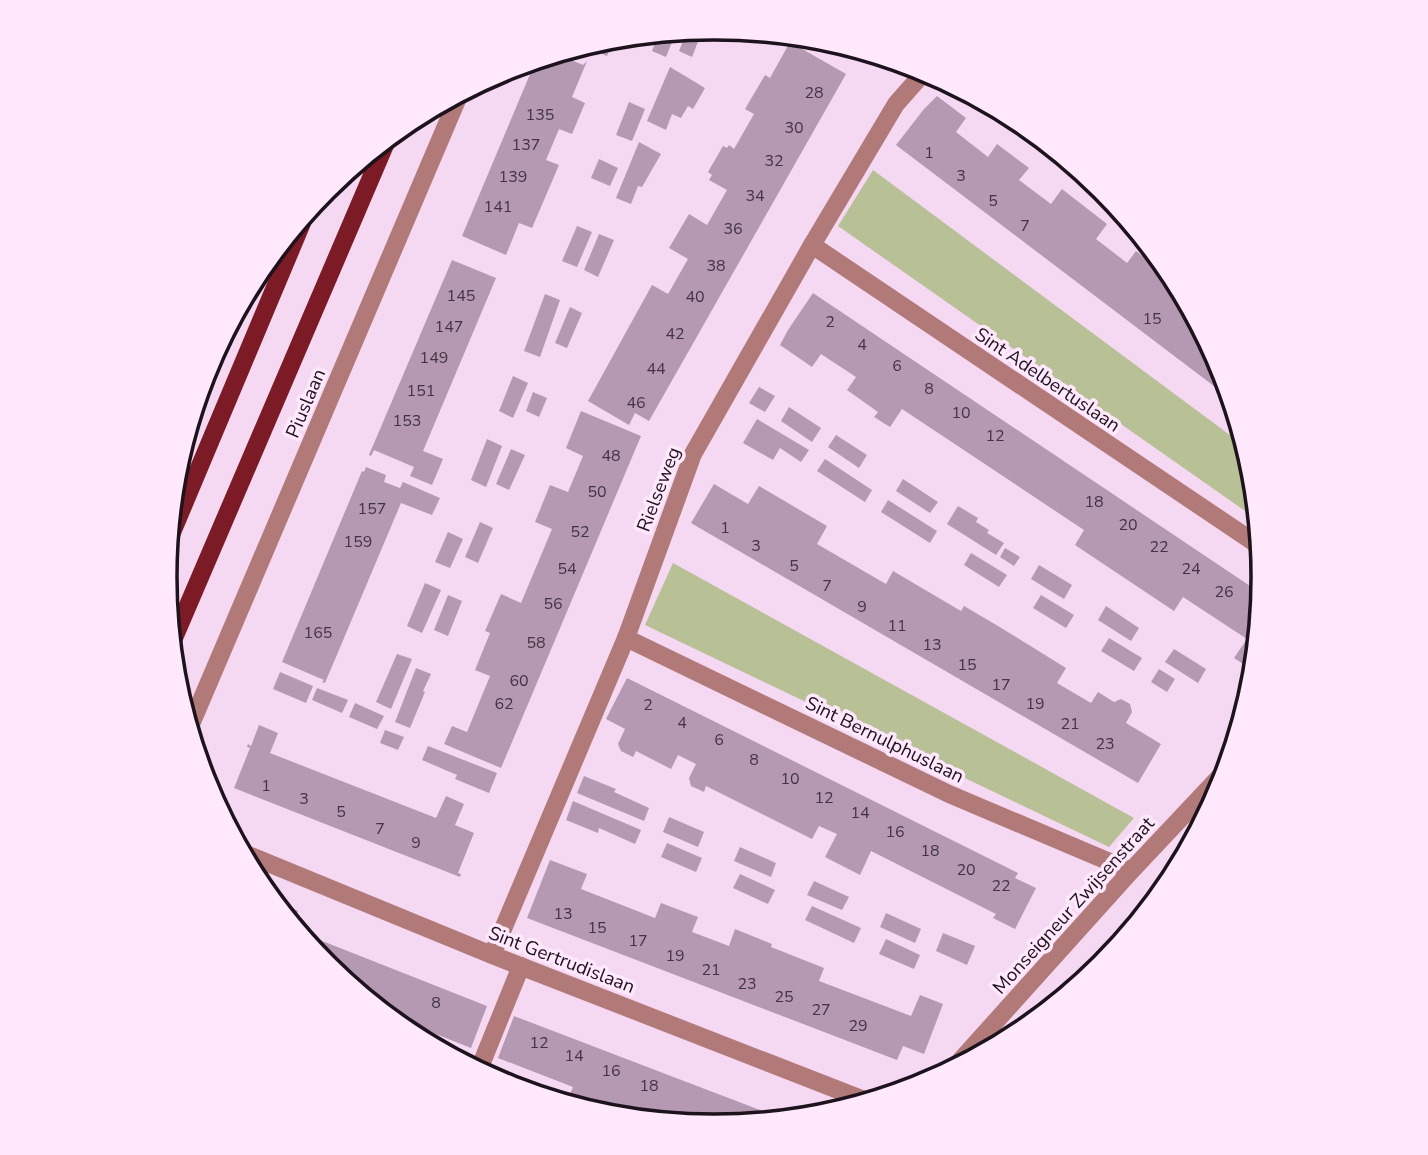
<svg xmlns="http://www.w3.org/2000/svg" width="1428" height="1155" viewBox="0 0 1428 1155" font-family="'Nunito Sans',sans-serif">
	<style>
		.green { fill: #b8c096 }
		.building { fill: #b599b2 }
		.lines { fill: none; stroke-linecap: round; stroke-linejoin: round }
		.minor { stroke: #b17a79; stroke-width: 18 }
		.major { stroke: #7c1a25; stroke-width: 18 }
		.labels { text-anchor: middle; stroke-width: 7; stroke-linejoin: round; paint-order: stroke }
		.number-label { font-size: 16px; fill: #433442 }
		.street-label { font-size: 19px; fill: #1d131c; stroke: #ffe7fc }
		.rim { fill: none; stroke: #1d131c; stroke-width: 3.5 }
	</style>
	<rect width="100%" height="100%" fill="#f5d8f2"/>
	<g class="green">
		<polygon points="873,170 1246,447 1253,471 1258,520 838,226"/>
		<polygon points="673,563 1134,818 1109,847 645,625"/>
	</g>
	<g class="building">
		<polygon points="703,29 692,57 679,51 687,31"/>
		<polygon points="676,32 666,57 652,51 659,33"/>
		<polygon points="599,41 611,46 607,56 583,46"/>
		<polygon points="790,42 846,74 649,421 635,413 629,425 588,401 652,285 668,294 688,259 669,248 689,214 707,225 727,190 709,180 712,175 708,172 723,146 727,148 729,145 734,149 754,114 745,109 765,75 770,78"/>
		<polygon points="566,51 564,57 583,65 587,61 572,97 585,103 572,134 559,129 546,160 559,165 532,228 519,223 506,255 462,236 536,60"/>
		<polygon points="670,67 705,88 693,109 688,106 681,118 672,114 666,130 647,121"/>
		<polygon points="937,96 966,118 956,132 988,157 997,144 1029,168 1019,180 1051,204 1062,189 1107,224 1096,239 1127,263 1136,251 1176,282 1183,294 1178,301 1192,312 1222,368 1231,399 896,145 924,109"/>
		<polygon points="629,102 645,109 632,141 616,135"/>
		<polygon points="639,142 661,154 642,187 638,186 631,204 616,198"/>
		<polygon points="599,159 618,168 610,186 591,178"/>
		<polygon points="577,226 592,232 577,267 562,261"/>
		<polygon points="599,234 614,240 598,277 584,270"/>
		<polygon points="452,260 496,278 423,451 443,459 432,485 410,476 414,467 374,450 371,456 369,455"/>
		<polygon points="813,293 1262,594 1254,671 1234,658 1247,639 1183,597 1174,611 1075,545 1084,530 902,409 890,427 874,417 878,412 847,390 856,377 821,354 812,367 780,345 788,330"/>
		<polygon points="545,294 560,300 540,357 524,351"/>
		<polygon points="570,307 582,313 567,348 555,343"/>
		<polygon points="513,376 528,383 513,418 499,411"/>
		<polygon points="759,387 775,396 765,412 749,403"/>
		<polygon points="533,392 547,398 539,417 526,411"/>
		<polygon points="789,407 821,428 812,442 781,421"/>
		<polygon points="581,411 641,436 501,768 444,744 452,726 467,732 490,676 475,670 490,633 485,631 501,594 521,603 552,529 535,522 550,485 568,492 583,456 566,448"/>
		<polygon points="757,419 809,450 801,462 780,448 773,460 743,443"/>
		<polygon points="836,435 867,455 859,468 828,447"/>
		<polygon points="487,439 502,446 486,487 471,480"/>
		<polygon points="511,449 525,455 509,490 496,484"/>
		<polygon points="825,459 872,490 865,502 817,471"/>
		<polygon points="366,467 386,475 384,482 400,488 403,482 440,498 432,515 401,503 325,683 322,682 324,680 282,662 362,471 364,472"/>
		<polygon points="903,479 938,502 930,513 896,491"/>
		<polygon points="714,484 748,504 759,486 827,526 817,544 886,584 893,571 961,611 964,606 998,626 1066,668 1057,683 1091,703 1098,692 1114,702 1121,699 1130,704 1132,712 1126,723 1161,744 1138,783 691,523"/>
		<polygon points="888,500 937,531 930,543 881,512"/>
		<polygon points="958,506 978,518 976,522 989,530 987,533 1004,543 996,555 947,524"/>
		<polygon points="480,522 493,528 478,563 465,557"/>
		<polygon points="448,532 463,539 450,568 435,562"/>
		<polygon points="1005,548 1020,557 1014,566 1000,557"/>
		<polygon points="971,553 1007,575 999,587 964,565"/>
		<polygon points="1039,565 1072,585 1064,599 1031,579"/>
		<polygon points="425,583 441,590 422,633 407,626"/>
		<polygon points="448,595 462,601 448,636 434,630"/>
		<polygon points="1041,595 1074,615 1066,628 1033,608"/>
		<polygon points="1106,606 1139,628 1131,641 1098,620"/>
		<polygon points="1109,638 1142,658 1134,671 1101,651"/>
		<polygon points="1174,649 1206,669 1198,683 1165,662"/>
		<polygon points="397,654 412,659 391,709 376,702"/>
		<polygon points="416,668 431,674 423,691 425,692 410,728 395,722"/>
		<polygon points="1159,669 1175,679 1167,692 1151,682"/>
		<polygon points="280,672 313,686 306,703 273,689"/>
		<polygon points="627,678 1018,873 1015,878 1036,888 1015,929 993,918 996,914 871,851 860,875 825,857 837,834 819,826 812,839 706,786 704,792 691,786 689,778 696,764 678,755 671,769 636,751 633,757 621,751 618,744 625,729 606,719"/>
		<polygon points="317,688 348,700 342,713 312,700"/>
		<polygon points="355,703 384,716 377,729 349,717"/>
		<polygon points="259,725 278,733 270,753 436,818 446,796 464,804 455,825 474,833 458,873 461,874 460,877 234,788 250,748 247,747 248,744 251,746"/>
		<polygon points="385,730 404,737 398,750 380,743"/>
		<polygon points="428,746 497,773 489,793 455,779 457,775 422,760"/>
		<polygon points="584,776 616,789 614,792 649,808 644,821 577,793"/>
		<polygon points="573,801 641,830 635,844 599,828 598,833 566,820"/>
		<polygon points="669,817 704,832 698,847 663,832"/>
		<polygon points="667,843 702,858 696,872 661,857"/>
		<polygon points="740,847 776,863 771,877 734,861"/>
		<polygon points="550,860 587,874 581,889 655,918 661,903 698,917 692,932 729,946 735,929 772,944 771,947 824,968 819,981 911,1016 920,995 943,1004 924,1054 903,1046 897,1060 527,918"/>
		<polygon points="740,874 775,890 768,904 733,888"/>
		<polygon points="814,881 849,897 842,910 807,895"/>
		<polygon points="280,905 298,911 293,926 278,908"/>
		<polygon points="812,906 861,928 854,943 805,920"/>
		<polygon points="886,913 921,929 915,943 880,927"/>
		<polygon points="302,933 487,1006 471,1048 383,1013 325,966 301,936"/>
		<polygon points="943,933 975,946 967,965 936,951"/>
		<polygon points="886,939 920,955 914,969 879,954"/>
		<polygon points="514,1016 663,1073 786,1120 714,1127 663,1122 645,1115 644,1120 606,1116 566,1104 573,1087 498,1058"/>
	</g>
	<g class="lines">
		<g class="minor">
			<polyline points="812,245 1261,547"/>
			<polyline points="626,638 949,794 1131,871"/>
			<polyline points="189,729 460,93"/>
			<polyline points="241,852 492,955 869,1102"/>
			<polyline points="492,955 626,638 693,454 812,245 896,104 926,70"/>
			<polyline points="951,1071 1131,871 1227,769"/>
			<polyline points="478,1072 521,966"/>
		</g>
		<g class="major">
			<polyline points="168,542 307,211"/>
			<polyline points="171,645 388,138"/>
		</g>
	</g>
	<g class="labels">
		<g class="number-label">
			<text x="814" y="98">28</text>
			<text x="540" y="120">135</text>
			<text x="794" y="133">30</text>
			<text x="526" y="150">137</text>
			<text x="929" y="158">1</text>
			<text x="774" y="166">32</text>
			<text x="961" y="181">3</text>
			<text x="513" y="182">139</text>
			<text x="755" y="201">34</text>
			<text x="993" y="206">5</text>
			<text x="498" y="212">141</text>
			<text x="1025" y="231">7</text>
			<text x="733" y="234">36</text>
			<text x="716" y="271">38</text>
			<text x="461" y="301">145</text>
			<text x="695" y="302">40</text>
			<text x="1152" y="324">15</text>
			<text x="830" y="327">2</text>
			<text x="449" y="332">147</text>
			<text x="675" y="339">42</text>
			<text x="862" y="350">4</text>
			<text x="434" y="363">149</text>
			<text x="897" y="371">6</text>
			<text x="656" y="374">44</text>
			<text x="929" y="394">8</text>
			<text x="421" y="396">151</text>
			<text x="636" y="408">46</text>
			<text x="961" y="418">10</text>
			<text x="407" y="426">153</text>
			<text x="995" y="441">12</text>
			<text x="611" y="461">48</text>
			<text x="597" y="497">50</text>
			<text x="1094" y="507">18</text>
			<text x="372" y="514">157</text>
			<text x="1128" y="530">20</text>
			<text x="725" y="533">1</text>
			<text x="580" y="537">52</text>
			<text x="358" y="547">159</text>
			<text x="756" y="551">3</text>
			<text x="1159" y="552">22</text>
			<text x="794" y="571">5</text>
			<text x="567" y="574">54</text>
			<text x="1191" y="574">24</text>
			<text x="827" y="591">7</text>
			<text x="1224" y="597">26</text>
			<text x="553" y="609">56</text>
			<text x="862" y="612">9</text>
			<text x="897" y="631">11</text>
			<text x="318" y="638">165</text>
			<text x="536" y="648">58</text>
			<text x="932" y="650">13</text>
			<text x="967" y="670">15</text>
			<text x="519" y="686">60</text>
			<text x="1001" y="690">17</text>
			<text x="504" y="709">62</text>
			<text x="1035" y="709">19</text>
			<text x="648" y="710">2</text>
			<text x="682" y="728">4</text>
			<text x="1070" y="729">21</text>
			<text x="719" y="745">6</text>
			<text x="1105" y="749">23</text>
			<text x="754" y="765">8</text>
			<text x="790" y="784">10</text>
			<text x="266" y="791">1</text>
			<text x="824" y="803">12</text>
			<text x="304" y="804">3</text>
			<text x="341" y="817">5</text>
			<text x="860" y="818">14</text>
			<text x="380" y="834">7</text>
			<text x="895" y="837">16</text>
			<text x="416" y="848">9</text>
			<text x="930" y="856">18</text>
			<text x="966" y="875">20</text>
			<text x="1001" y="891">22</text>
			<text x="563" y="919">13</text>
			<text x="597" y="933">15</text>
			<text x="638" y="946">17</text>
			<text x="675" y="961">19</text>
			<text x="711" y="975">21</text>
			<text x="747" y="989">23</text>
			<text x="784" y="1002">25</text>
			<text x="436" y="1008">8</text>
			<text x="821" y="1015">27</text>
			<text x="858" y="1031">29</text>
			<text x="539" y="1048">12</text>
			<text x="574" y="1061">14</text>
			<text x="611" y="1076">16</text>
			<text x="649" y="1091">18</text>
		</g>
		<g class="street-label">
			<text transform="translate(1048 379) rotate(34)" y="7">Sint Adelbertuslaan</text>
			<text transform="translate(305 403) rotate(-67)" y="7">Piuslaan</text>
			<text transform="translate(658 489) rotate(-69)" y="7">Rielseweg</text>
			<text transform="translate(885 739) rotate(26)" y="7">Sint Bernulphuslaan</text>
			<text transform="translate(1073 905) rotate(-48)" y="7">Monseigneur Zwijsenstraat</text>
			<text transform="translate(562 959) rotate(21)" y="7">Sint Gertrudislaan</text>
		</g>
	</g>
	<path d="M0 0H1428V1155H0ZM177 577a537 537 0 1 1 1074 0a537 537 0 1 1-1074 0Z" fill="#ffe7fc" fill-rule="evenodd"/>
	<path class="rim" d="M177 577a537 537 0 1 1 1074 0a537 537 0 1 1-1074 0Z"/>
</svg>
